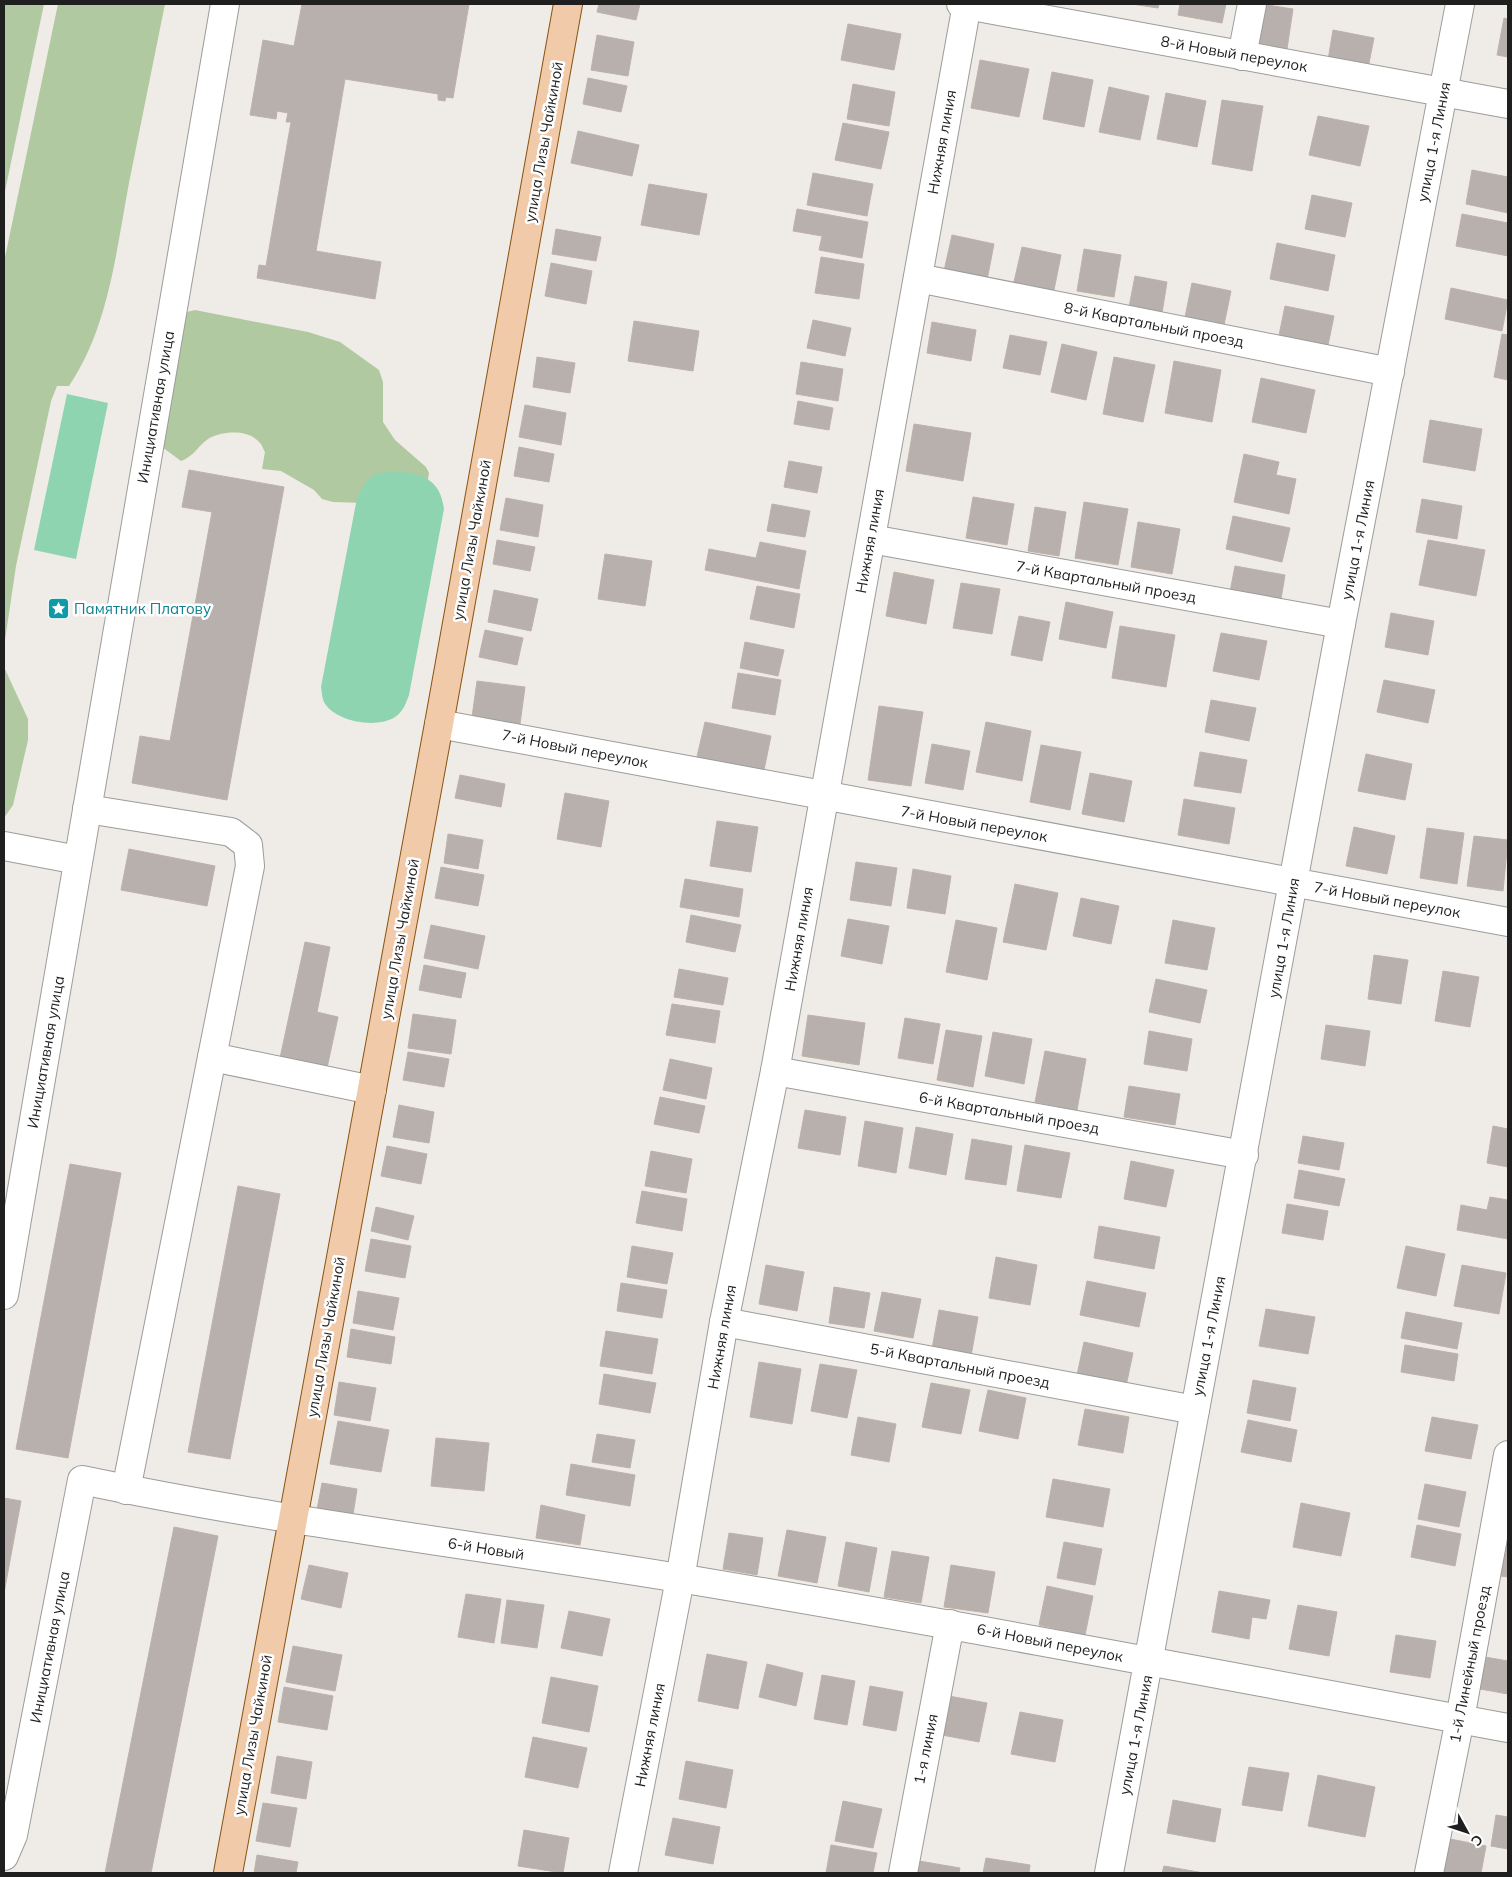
<svg xmlns="http://www.w3.org/2000/svg" width="1512" height="1877" viewBox="0 0 1512 1877" font-family="Mulish,sans-serif">
	<style>
		.forest { fill: #b1c9a0 }
		.pitch { fill: #8ed4b1 }
		.building { fill: #b8b0ac; stroke: #bfb1aa }
		.lines { fill: none; stroke-linecap: round; stroke-linejoin: round }
		.minor-casing { stroke: #9c9c9c; stroke-width: 30 }
		.major-casing { stroke: #895311; stroke-width: 30 }
		.minor { stroke: #fff; stroke-width: 28 }
		.major { stroke: #f1caa9; stroke-width: 28 }
		.labels { text-anchor: middle; stroke-width: 5; stroke-linejoin: round; paint-order: stroke }
		.street-label { font-size: 15px; fill: #1f1f1f; stroke: #fff }
		.culture-label { font-size: 15px; fill: #0d838f; stroke: #fff; text-anchor: start }
	</style>
	<rect width="100%" height="100%" fill="#efebe6"/>
	<g class="forest">
		<polygon points="4,4 44,4 4,196"/>
		<path d="M58,4H165C153,63 141,123 129,183C116,251 109,327 69,386H57L51,401L16,566L4,647V262Z"/>
		<path d="M195,310L308,332L340,342L379,370L383,382V422L395,440L426,467L429,473L427,485L364,503L333,502L322,499L314,490L281,471L262,469L265,452C263,449 262,444 259,442C248,429 221,431 208,439C198,446 193,457 181,461L162,447L183,313Z"/>
		<polygon points="4,667 28,719 28,740 13,805 4,818"/>
	</g>
	<g class="pitch">
		<polygon points="67,394 108,403 76,559 34,550"/>
		<path d="M391,471C420,473 440,477 444,509L409,695C406,703 403,712 395,717C377,729 335,722 324,702C322,698 322,692 321,687L357,498C366,479 370,474 391,471Z"/>
	</g>
	<g class="building">
		<polygon points="302,4 469,4 453,98 446,97 445,101 438,100 438,94 345,79 316,251 381,262 375,299 257,278 259,265 266,266 291,122 286,122 288,113 277,111 276,119 250,115 263,40 294,46"/>
		<polygon points="599,4 640,4 636,20 597,12"/>
		<polygon points="1132,4 1159,4 1158,8"/>
		<polygon points="1180,4 1226,4 1222,23 1178,15"/>
		<polygon points="1261,4 1293,9 1287,49 1254,44"/>
		<polygon points="1504,18 1508,19 1508,57 1497,55"/>
		<polygon points="848,24 901,34 894,70 841,60"/>
		<polygon points="1333,30 1374,38 1368,68 1328,60"/>
		<polygon points="597,35 634,42 628,76 591,70"/>
		<polygon points="980,60 1029,69 1019,117 971,108"/>
		<polygon points="1052,72 1093,80 1084,127 1043,119"/>
		<polygon points="588,78 627,86 621,112 583,104"/>
		<polygon points="853,84 895,92 889,126 847,119"/>
		<polygon points="1109,87 1149,96 1140,140 1099,132"/>
		<polygon points="1166,93 1206,101 1197,147 1157,139"/>
		<polygon points="1222,100 1263,106 1252,171 1212,164"/>
		<polygon points="1318,116 1369,126 1360,166 1309,155"/>
		<polygon points="843,123 889,132 881,169 835,160"/>
		<polygon points="578,131 639,145 632,176 571,163"/>
		<polygon points="1472,170 1508,177 1508,213 1466,204"/>
		<polygon points="813,173 873,184 867,216 807,205"/>
		<polygon points="649,184 707,194 699,235 641,225"/>
		<polygon points="1312,195 1352,203 1345,237 1305,229"/>
		<polygon points="797,209 868,222 862,258 819,250 822,236 793,231"/>
		<polygon points="1462,214 1508,223 1508,256 1456,246"/>
		<polygon points="556,229 601,237 596,261 552,254"/>
		<polygon points="952,235 994,244 987,280 944,271"/>
		<polygon points="1277,243 1335,255 1328,291 1270,279"/>
		<polygon points="1022,247 1061,255 1053,295 1013,286"/>
		<polygon points="1084,249 1121,255 1114,297 1077,291"/>
		<polygon points="821,257 864,264 859,299 815,293"/>
		<polygon points="551,263 592,271 586,304 545,296"/>
		<polygon points="1135,276 1167,282 1162,313 1129,307"/>
		<polygon points="1192,283 1231,291 1224,325 1185,317"/>
		<polygon points="1451,288 1508,300 1502,331 1445,319"/>
		<polygon points="1285,306 1334,316 1327,350 1278,340"/>
		<polygon points="813,320 851,328 845,356 807,348"/>
		<polygon points="634,321 699,331 693,371 628,361"/>
		<polygon points="932,322 976,330 971,361 927,353"/>
		<polygon points="1502,334 1508,335 1508,380 1494,377"/>
		<polygon points="1010,335 1047,342 1040,375 1003,368"/>
		<polygon points="1062,344 1097,352 1086,400 1051,392"/>
		<polygon points="537,357 575,363 570,393 533,387"/>
		<polygon points="1114,357 1155,365 1143,422 1103,414"/>
		<polygon points="1174,361 1221,370 1212,422 1165,413"/>
		<polygon points="801,362 843,369 838,401 796,394"/>
		<polygon points="1261,378 1315,390 1306,433 1252,422"/>
		<polygon points="798,401 833,408 829,430 794,424"/>
		<polygon points="525,405 566,413 561,445 519,437"/>
		<polygon points="1430,420 1482,429 1475,471 1423,462"/>
		<polygon points="914,424 971,433 963,481 906,471"/>
		<polygon points="519,447 554,454 549,482 514,476"/>
		<polygon points="1244,454 1279,462 1276,475 1296,479 1289,514 1234,502"/>
		<polygon points="789,461 822,467 817,493 784,487"/>
		<polygon points="189,470 284,487 227,800 132,783 140,736 170,741 212,512 182,507"/>
		<polygon points="973,497 1014,504 1007,545 966,538"/>
		<polygon points="506,498 543,505 538,537 500,530"/>
		<polygon points="1422,499 1462,506 1457,539 1416,532"/>
		<polygon points="1084,502 1128,509 1118,565 1075,558"/>
		<polygon points="772,504 810,511 805,537 767,531"/>
		<polygon points="1035,507 1066,512 1059,556 1028,551"/>
		<polygon points="1233,516 1290,528 1282,562 1226,549"/>
		<polygon points="1138,522 1180,529 1172,574 1131,567"/>
		<polygon points="497,540 535,547 530,571 493,564"/>
		<polygon points="1428,540 1485,550 1476,596 1419,585"/>
		<polygon points="760,542 806,551 799,589 705,570 709,549 756,558"/>
		<polygon points="605,554 652,561 645,606 598,599"/>
		<polygon points="1235,566 1285,575 1280,605 1229,597"/>
		<polygon points="894,572 934,580 926,624 886,616"/>
		<polygon points="961,583 1000,589 992,634 953,628"/>
		<polygon points="757,586 800,594 794,628 750,619"/>
		<polygon points="494,590 538,599 531,631 488,622"/>
		<polygon points="1066,602 1113,612 1106,648 1059,639"/>
		<polygon points="1391,613 1434,621 1428,655 1385,647"/>
		<polygon points="1019,616 1050,622 1042,661 1011,655"/>
		<polygon points="1120,626 1175,635 1166,687 1112,678"/>
		<polygon points="485,630 523,638 517,665 479,657"/>
		<polygon points="1221,633 1267,641 1259,680 1213,671"/>
		<polygon points="745,642 784,650 778,676 740,668"/>
		<polygon points="738,673 781,680 775,715 732,708"/>
		<polygon points="1384,680 1435,690 1428,723 1377,712"/>
		<polygon points="477,681 525,687 520,724 472,717"/>
		<polygon points="1211,700 1256,708 1249,741 1205,732"/>
		<polygon points="879,706 923,712 911,786 868,780"/>
		<polygon points="705,722 771,736 763,775 696,761"/>
		<polygon points="986,722 1031,731 1022,781 976,772"/>
		<polygon points="932,744 970,751 963,790 925,783"/>
		<polygon points="1041,745 1081,752 1070,810 1030,802"/>
		<polygon points="1200,752 1247,760 1241,793 1194,786"/>
		<polygon points="1366,754 1412,764 1405,800 1358,791"/>
		<polygon points="1090,773 1132,781 1124,822 1082,814"/>
		<polygon points="460,775 505,784 501,807 455,798"/>
		<polygon points="565,793 609,801 601,847 557,839"/>
		<polygon points="1184,799 1235,808 1229,844 1178,835"/>
		<polygon points="717,821 758,827 751,872 710,866"/>
		<polygon points="1354,827 1395,836 1387,874 1346,866"/>
		<polygon points="1427,828 1464,833 1457,884 1420,878"/>
		<polygon points="448,834 483,840 478,869 444,863"/>
		<polygon points="1474,836 1508,840 1503,891 1467,886"/>
		<polygon points="129,849 215,866 207,906 121,890"/>
		<polygon points="856,862 897,868 891,906 850,900"/>
		<polygon points="441,867 484,875 478,906 435,898"/>
		<polygon points="913,869 951,876 945,914 907,908"/>
		<polygon points="685,879 743,889 739,917 680,907"/>
		<polygon points="1015,884 1058,893 1046,950 1003,942"/>
		<polygon points="1081,898 1119,906 1111,944 1073,936"/>
		<polygon points="691,915 741,925 735,952 686,942"/>
		<polygon points="848,919 889,926 882,964 841,956"/>
		<polygon points="956,920 997,928 987,980 946,972"/>
		<polygon points="1173,920 1215,928 1207,970 1165,963"/>
		<polygon points="431,925 485,936 478,969 424,958"/>
		<polygon points="305,942 330,947 317,1012 338,1017 327,1068 280,1058"/>
		<polygon points="1374,955 1408,960 1401,1004 1368,999"/>
		<polygon points="424,965 466,973 461,998 419,990"/>
		<polygon points="679,969 728,978 723,1005 674,997"/>
		<polygon points="1443,971 1479,977 1470,1027 1435,1021"/>
		<polygon points="1156,979 1207,990 1200,1023 1149,1012"/>
		<polygon points="672,1004 720,1011 715,1043 666,1035"/>
		<polygon points="413,1014 456,1020 451,1054 408,1048"/>
		<polygon points="808,1015 865,1023 859,1065 802,1056"/>
		<polygon points="905,1018 940,1024 933,1064 898,1058"/>
		<polygon points="1326,1025 1370,1031 1365,1066 1321,1059"/>
		<polygon points="946,1030 982,1036 973,1087 937,1080"/>
		<polygon points="1149,1031 1192,1039 1187,1071 1144,1064"/>
		<polygon points="993,1032 1032,1039 1024,1084 985,1076"/>
		<polygon points="1045,1051 1086,1059 1077,1110 1035,1102"/>
		<polygon points="408,1052 449,1059 444,1087 403,1080"/>
		<polygon points="670,1059 712,1068 706,1099 663,1090"/>
		<polygon points="1129,1086 1180,1094 1175,1125 1124,1117"/>
		<polygon points="660,1097 705,1106 699,1133 654,1124"/>
		<polygon points="399,1105 434,1112 429,1143 393,1137"/>
		<polygon points="805,1110 846,1117 840,1155 798,1148"/>
		<polygon points="865,1121 903,1128 896,1173 858,1166"/>
		<polygon points="1493,1126 1508,1129 1508,1167 1487,1163"/>
		<polygon points="916,1127 953,1134 946,1175 909,1168"/>
		<polygon points="1303,1136 1344,1143 1339,1170 1298,1163"/>
		<polygon points="972,1139 1012,1146 1006,1185 965,1179"/>
		<polygon points="1025,1145 1070,1153 1061,1198 1017,1191"/>
		<polygon points="387,1146 427,1154 421,1184 381,1176"/>
		<polygon points="651,1151 692,1159 686,1193 645,1186"/>
		<polygon points="1131,1161 1174,1170 1166,1207 1124,1199"/>
		<polygon points="70,1164 121,1173 68,1458 16,1449"/>
		<polygon points="1299,1170 1345,1179 1339,1206 1294,1198"/>
		<polygon points="238,1186 280,1194 230,1459 188,1452"/>
		<polygon points="642,1191 687,1199 682,1231 636,1223"/>
		<polygon points="1490,1197 1508,1200 1508,1239 1457,1230 1461,1205 1487,1210"/>
		<polygon points="1287,1204 1328,1211 1323,1240 1282,1233"/>
		<polygon points="376,1207 414,1216 408,1240 371,1231"/>
		<polygon points="1099,1226 1160,1237 1154,1269 1094,1258"/>
		<polygon points="371,1239 411,1246 405,1278 365,1271"/>
		<polygon points="632,1246 673,1253 667,1284 627,1277"/>
		<polygon points="1406,1246 1445,1254 1436,1296 1397,1288"/>
		<polygon points="996,1257 1037,1265 1030,1305 989,1298"/>
		<polygon points="766,1265 804,1272 797,1311 759,1304"/>
		<polygon points="1462,1265 1506,1273 1499,1314 1454,1306"/>
		<polygon points="1087,1281 1146,1293 1139,1327 1080,1315"/>
		<polygon points="621,1283 667,1290 662,1318 617,1311"/>
		<polygon points="834,1287 870,1293 864,1328 829,1323"/>
		<polygon points="358,1291 399,1298 393,1330 353,1323"/>
		<polygon points="882,1292 921,1299 913,1338 874,1331"/>
		<polygon points="1266,1309 1315,1317 1308,1354 1259,1346"/>
		<polygon points="939,1310 978,1317 971,1356 932,1349"/>
		<polygon points="1406,1312 1462,1323 1457,1349 1401,1338"/>
		<polygon points="351,1329 395,1337 391,1364 347,1357"/>
		<polygon points="606,1331 658,1339 652,1374 600,1366"/>
		<polygon points="1084,1342 1133,1353 1126,1386 1077,1375"/>
		<polygon points="1405,1345 1458,1354 1454,1381 1401,1372"/>
		<polygon points="759,1362 801,1369 792,1424 750,1417"/>
		<polygon points="820,1364 857,1370 847,1418 811,1411"/>
		<polygon points="604,1374 656,1383 650,1413 599,1404"/>
		<polygon points="1253,1380 1296,1388 1290,1421 1247,1413"/>
		<polygon points="339,1382 376,1388 370,1421 334,1415"/>
		<polygon points="931,1383 970,1390 961,1434 922,1427"/>
		<polygon points="988,1390 1026,1398 1018,1439 979,1431"/>
		<polygon points="1085,1409 1129,1417 1123,1453 1078,1445"/>
		<polygon points="858,1417 896,1424 889,1462 851,1455"/>
		<polygon points="1432,1417 1478,1425 1471,1459 1425,1451"/>
		<polygon points="1248,1420 1297,1430 1291,1462 1241,1452"/>
		<polygon points="338,1421 389,1430 381,1472 330,1464"/>
		<polygon points="597,1434 635,1440 630,1468 592,1462"/>
		<polygon points="436,1438 489,1443 484,1491 431,1486"/>
		<polygon points="571,1464 635,1475 630,1506 566,1495"/>
		<polygon points="1053,1479 1110,1489 1103,1527 1046,1517"/>
		<polygon points="322,1483 357,1489 352,1521 316,1515"/>
		<polygon points="1425,1484 1466,1492 1459,1527 1418,1519"/>
		<polygon points="4,1498 21,1501 4,1593"/>
		<polygon points="1301,1503 1350,1513 1341,1556 1293,1547"/>
		<polygon points="541,1505 585,1515 580,1545 536,1538"/>
		<polygon points="1417,1525 1461,1534 1455,1566 1411,1557"/>
		<polygon points="174,1527 218,1536 151,1873 105,1873"/>
		<polygon points="787,1530 826,1537 817,1583 778,1576"/>
		<polygon points="729,1533 763,1538 757,1575 723,1569"/>
		<polygon points="846,1542 877,1548 869,1592 838,1586"/>
		<polygon points="1064,1542 1102,1549 1095,1585 1057,1578"/>
		<polygon points="1505,1542 1508,1542 1508,1577 1500,1576"/>
		<polygon points="892,1551 929,1557 921,1603 884,1597"/>
		<polygon points="309,1565 348,1573 341,1608 301,1599"/>
		<polygon points="951,1565 995,1572 988,1613 944,1607"/>
		<polygon points="1047,1586 1093,1596 1085,1635 1039,1625"/>
		<polygon points="1219,1591 1270,1600 1266,1619 1252,1617 1249,1639 1212,1632"/>
		<polygon points="466,1594 501,1599 494,1643 458,1637"/>
		<polygon points="507,1600 544,1605 537,1648 501,1643"/>
		<polygon points="1298,1605 1337,1612 1329,1656 1289,1649"/>
		<polygon points="569,1611 610,1619 602,1656 561,1648"/>
		<polygon points="1396,1635 1436,1641 1430,1678 1390,1672"/>
		<polygon points="293,1646 342,1655 335,1691 286,1682"/>
		<polygon points="707,1654 747,1662 738,1709 698,1701"/>
		<polygon points="1485,1657 1508,1661 1508,1694 1480,1689"/>
		<polygon points="767,1664 803,1673 796,1706 759,1697"/>
		<polygon points="822,1675 855,1681 847,1725 814,1719"/>
		<polygon points="551,1677 598,1686 589,1732 542,1723"/>
		<polygon points="870,1686 903,1692 896,1731 863,1725"/>
		<polygon points="284,1687 333,1696 327,1730 278,1722"/>
		<polygon points="949,1696 987,1703 979,1742 942,1735"/>
		<polygon points="1020,1712 1063,1720 1055,1762 1011,1754"/>
		<polygon points="533,1737 587,1748 578,1788 525,1777"/>
		<polygon points="277,1756 312,1762 306,1799 271,1793"/>
		<polygon points="686,1761 733,1770 726,1808 679,1799"/>
		<polygon points="1249,1767 1289,1773 1282,1811 1242,1805"/>
		<polygon points="1318,1775 1375,1787 1365,1837 1308,1826"/>
		<polygon points="1173,1800 1221,1809 1215,1842 1167,1833"/>
		<polygon points="843,1801 882,1809 873,1848 835,1841"/>
		<polygon points="263,1803 297,1808 290,1847 256,1841"/>
		<polygon points="1496,1815 1508,1817 1508,1849 1491,1846"/>
		<polygon points="673,1818 720,1827 713,1864 665,1855"/>
		<polygon points="524,1830 569,1838 563,1873 518,1866"/>
		<polygon points="1450,1839 1486,1846 1481,1873 1444,1873"/>
		<polygon points="831,1845 877,1853 873,1873 826,1873"/>
		<polygon points="257,1855 298,1862 296,1873 254,1873"/>
		<polygon points="986,1858 1030,1865 1029,1873 983,1873"/>
		<polygon points="919,1861 960,1868 959,1873 917,1873"/>
		<polygon points="1164,1866 1204,1873 1162,1873"/>
	</g>
	<g class="lines">
		<defs>
			<g id="minor">
				<polyline points="961,4 1508,104"/>
				<polyline points="1242,56 1252,4"/>
				<polyline points="918,278 1390,372"/>
				<polyline points="871,539 1341,624"/>
				<polyline points="439,724 1508,922"/>
				<polyline points="87,809 231,832 248,845 250,866 126,1490"/>
				<polyline points="4,846 78,860"/>
				<polyline points="212,1057 372,1090"/>
				<polyline points="775,1071 1244,1155"/>
				<polyline points="4,1295 225,4"/>
				<polyline points="724,1322 1195,1410"/>
				<path d="M4,1856L13,1835L82,1480C281,1522 484,1546 685,1579C960,1625 1234,1677 1508,1728"/>
				<polyline points="623,1873 680,1579 724,1322 775,1071 967,4"/>
				<polyline points="903,1873 950,1624"/>
				<polyline points="1109,1873 1341,624 1460,4"/>
				<polyline points="1429,1873 1460,1719 1508,1455"/>
			</g>
			<polyline id="major" points="228,1873 439,724 568,4"/>
		</defs>
		<use href="#minor" class="minor-casing"/>
		<use href="#major" class="major-casing"/>
		<use href="#minor" class="minor"/>
		<use href="#major" class="major"/>
	</g>
	<defs>
		<symbol id="sight-square" viewBox="-11 -11 22 22"><rect x="-9" y="-9" width="18" height="18" rx="4" fill="#0f9aa8" stroke="#fff"/><path d="M0-6L1.8-2.2L6-1.7L2.9 1.2L3.7 5.4L0 3.3L-3.7 5.4L-2.9 1.2L-6-1.7L-1.8-2.2Z" fill="#fff"/></symbol>
	</defs>
	<g fill-rule="evenodd">
		<use href="#sight-square" x="46" y="596" width="25" height="25"/>
	</g>
	<g class="labels">
		<g class="street-label">
			<text transform="translate(1234 54) rotate(10)" y="5">8-й Новый переулок</text>
			<text transform="translate(544 142) rotate(-80)" y="5">улица Лизы Чайкиной</text>
			<text transform="translate(942 142) rotate(-80)" y="5">Нижняя линия</text>
			<text transform="translate(1434 142) rotate(-79)" y="5">улица 1-я Линия</text>
			<text transform="translate(1154 325) rotate(11)" y="5">8-й Квартальный проезд</text>
			<text transform="translate(156 407) rotate(-80)" y="5">Инициативная улица</text>
			<text transform="translate(472 540) rotate(-80)" y="5">улица Лизы Чайкиной</text>
			<text transform="translate(1358 540) rotate(-79)" y="5">улица 1-я Линия</text>
			<text transform="translate(870 541) rotate(-80)" y="5">Нижняя линия</text>
			<text transform="translate(1106 582) rotate(10)" y="5">7-й Квартальный проезд</text>
			<text transform="translate(575 749) rotate(11)" y="5">7-й Новый переулок</text>
			<text transform="translate(974 824) rotate(10)" y="5">7-й Новый переулок</text>
			<text transform="translate(1387 900) rotate(10)" y="5">7-й Новый переулок</text>
			<text transform="translate(1284 938) rotate(-80)" y="5">улица 1-я Линия</text>
			<text transform="translate(400 939) rotate(-80)" y="5">улица Лизы Чайкиной</text>
			<text transform="translate(799 939) rotate(-80)" y="5">Нижняя линия</text>
			<text transform="translate(46 1052) rotate(-80)" y="5">Инициативная улица</text>
			<text transform="translate(1009 1113) rotate(10)" y="5">6-й Квартальный проезд</text>
			<text transform="translate(1209 1336) rotate(-79)" y="5">улица 1-я Линия</text>
			<text transform="translate(326 1337) rotate(-80)" y="5">улица Лизы Чайкиной</text>
			<text transform="translate(722 1337) rotate(-80)" y="5">Нижняя линия</text>
			<text transform="translate(960 1366) rotate(11)" y="5">5-й Квартальный проезд</text>
			<text transform="translate(486 1549) rotate(9)" y="5">6-й Новый</text>
			<text transform="translate(1050 1643) rotate(11)" y="5">6-й Новый переулок</text>
			<text transform="translate(50 1647) rotate(-79)" y="5">Инициативная улица</text>
			<text transform="translate(1470 1664) rotate(-79)" y="5">1-й Линейный проезд</text>
			<text transform="translate(253 1735) rotate(-80)" y="5">улица Лизы Чайкиной</text>
			<text transform="translate(650 1735) rotate(-79)" y="5">Нижняя линия</text>
			<text transform="translate(1136 1735) rotate(-79)" y="5">улица 1-я Линия</text>
			<text transform="translate(926 1749) rotate(-79)" y="5">1-я линия</text>
		</g>
		<g class="culture-label">
			<text x="74" y="614">Памятник Платову</text>
		</g>
	</g>
	<rect width="1512" height="1877" fill="none" stroke="#1f1f1f" stroke-width="10"/>
	<g transform="translate(1467 1832) rotate(130)" stroke="#ffffff" stroke-width="4" paint-order="stroke">
	<path d="M0-4L9 19L0 12L-9 19Z" fill="#1f1f1f"/>
	<text y="-8" font-size="14" font-weight="bold" text-anchor="middle" fill="#1f1f1f">С</text>
	</g>
</svg>
